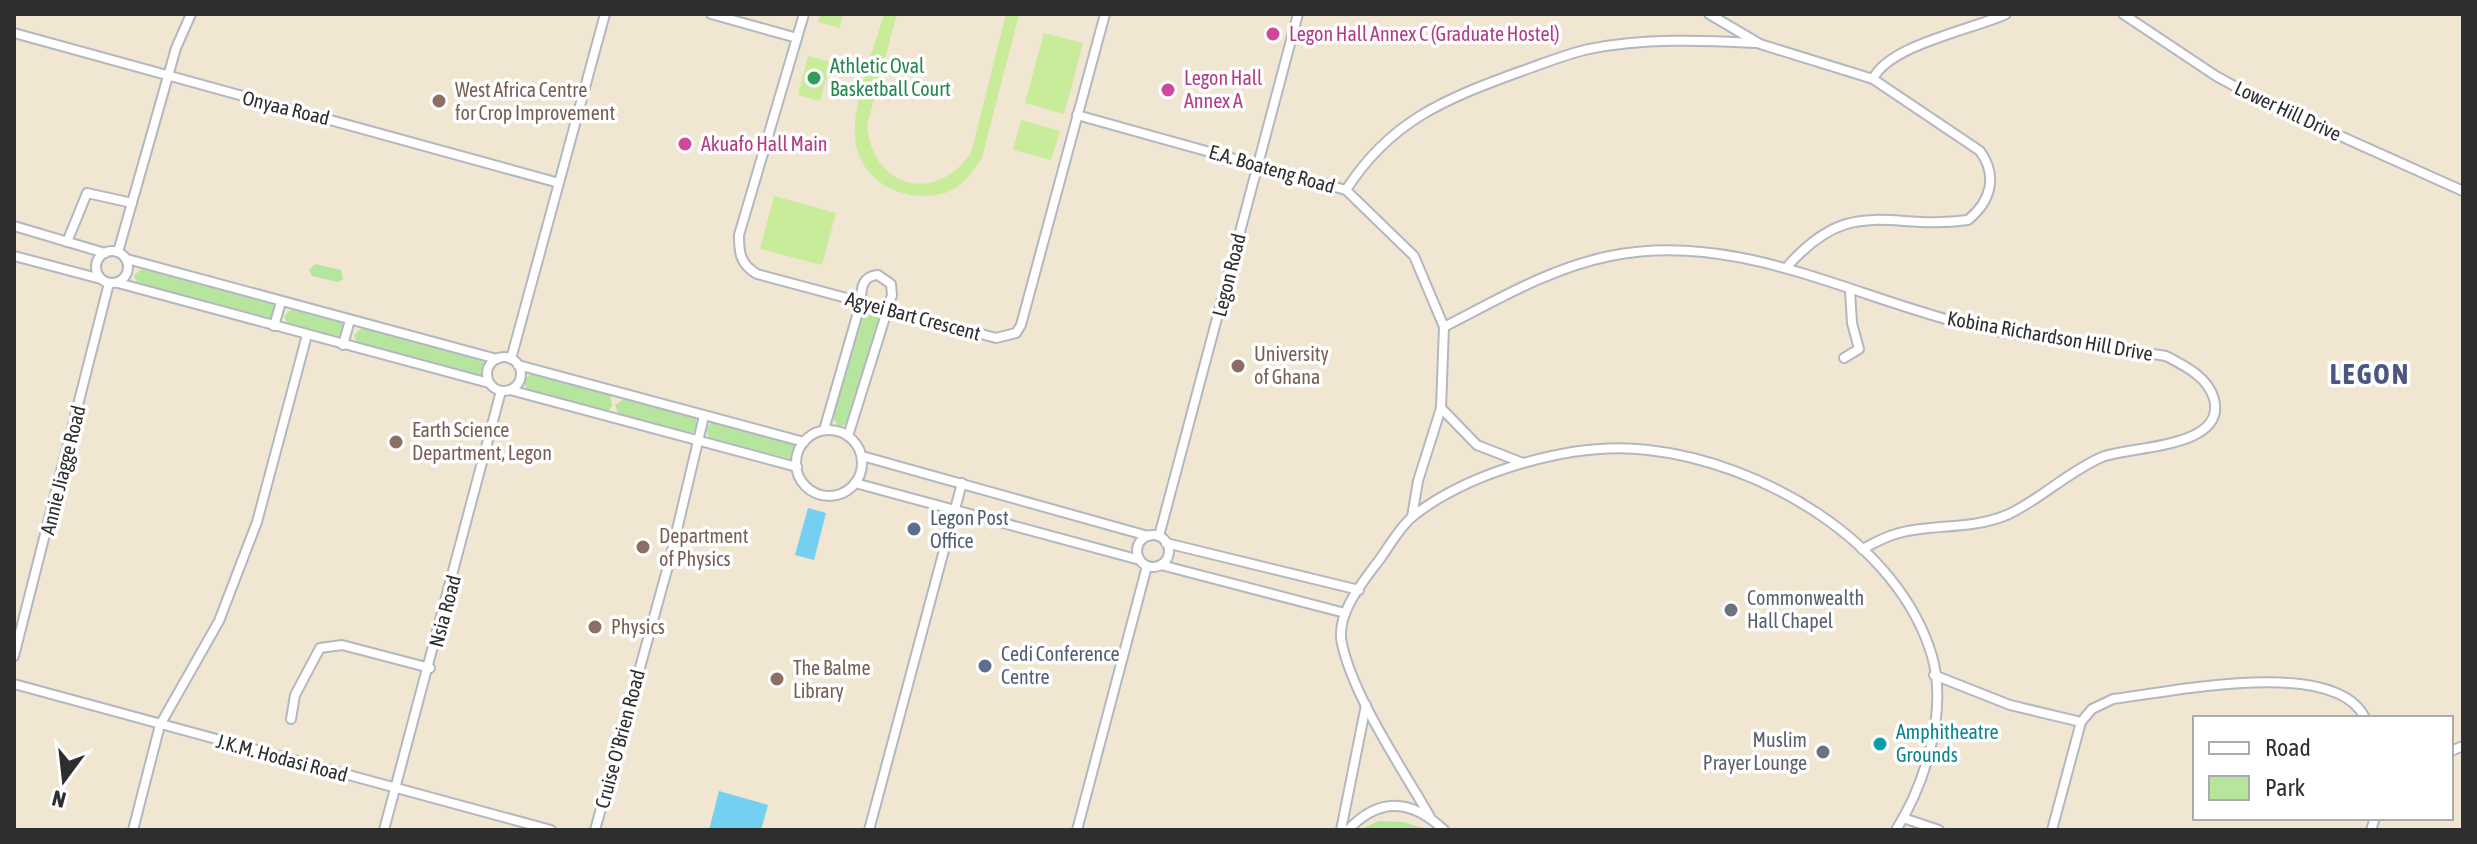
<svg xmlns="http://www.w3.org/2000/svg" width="2477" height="844" viewBox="0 0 2477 844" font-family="'Asap Condensed',sans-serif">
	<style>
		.education { fill: #f0e6d1; fill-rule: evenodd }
		.green { fill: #b6e59e }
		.pitch { fill: #c9ec9a }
		.water { fill: #75cff0 }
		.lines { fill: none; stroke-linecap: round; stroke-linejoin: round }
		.minor-casing { stroke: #b4b7c1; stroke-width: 12 }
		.minor { stroke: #fff; stroke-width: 8 }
		.hotel-dot { fill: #d1479c; stroke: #fff; stroke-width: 3 }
		.leisure-dot { fill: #2e9e5b; stroke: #fff; stroke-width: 3 }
		.education-dot { fill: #8d6e63; stroke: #fff; stroke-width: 3 }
		.service-dot { fill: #5c6f8a; stroke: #fff; stroke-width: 3 }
		.worship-dot { fill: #6b7280; stroke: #fff; stroke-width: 3 }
		.culture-dot { fill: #0f9aa8; stroke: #fff; stroke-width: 3 }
		.labels { text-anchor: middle; stroke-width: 7; stroke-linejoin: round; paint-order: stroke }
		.hotel-label { font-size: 20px; fill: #b23c85; stroke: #fff; text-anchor: start }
		.leisure-label { font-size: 20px; fill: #27864d; stroke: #fff; text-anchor: start }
		.education-label { font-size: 20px; fill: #785e54; stroke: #fff; text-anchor: start }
		.street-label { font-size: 20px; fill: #2e2e2e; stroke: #fff }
		.service-label { font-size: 20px; fill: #4e5e75; stroke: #fff; text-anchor: start }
		.worship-label { font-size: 20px; fill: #5b616d; stroke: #fff; text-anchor: start }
		.culture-label { font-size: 20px; fill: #0d838f; stroke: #fff; text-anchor: start }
		.district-label { font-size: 28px; font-weight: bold; letter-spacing: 2px; fill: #4d5680; stroke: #fff }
	</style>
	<rect width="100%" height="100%" fill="#efe9e1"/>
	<path class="education" d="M14,14H2463V830H14ZM2195,718H2451V818H2195Z"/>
	<g class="green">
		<polygon points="315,264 341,270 343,279 338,282 312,276 309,270"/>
		<polygon points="142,269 272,303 275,309 272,318 138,285 134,275"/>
		<polygon points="866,306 880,312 849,423 839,427 833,418"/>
		<polygon points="292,309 341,322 344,327 342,337 288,325 284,316"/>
		<polygon points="362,328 483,360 486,372 481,376 358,345 354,335"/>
		<polygon points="531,374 610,394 612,406 608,411 527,390 523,381"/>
		<polygon points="624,399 695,417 698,429 693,433 619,415 615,405"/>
		<polygon points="713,422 794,442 796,454 792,459 709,438 705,428"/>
		<polygon points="1379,821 1403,822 1429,830 1359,830"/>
	</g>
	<g class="pitch">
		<polygon points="820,14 843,14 840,28 818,22"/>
		<path d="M884,14H897L867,125C872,188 935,205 971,153L1006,14H1019L982,158C973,172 964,185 948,192C911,205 864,186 856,145C849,110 874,49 884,14Z"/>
		<polygon points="1044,33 1083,43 1064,114 1025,103"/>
		<polygon points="808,56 831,62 820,101 798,95"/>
		<polygon points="1021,120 1060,131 1051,160 1013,150"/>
		<polygon points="774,196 836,213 822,265 760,249"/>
	</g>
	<g class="water">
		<polygon points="808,508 826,513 814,560 795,555"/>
		<polygon points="719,791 768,805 761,830 709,830"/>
	</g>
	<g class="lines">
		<defs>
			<g id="minor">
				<polyline points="711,14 797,38"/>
				<path d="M804,14L739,235C739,253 740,264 757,274L996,338L1016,333L1021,325L1105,14"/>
				<path d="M1709,14L1760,44L1873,79L1980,151C1998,176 1991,201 1968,220C1888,231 1851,193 1786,268"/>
				<polyline points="2123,14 2216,76 2258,99 2463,191"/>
				<polyline points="14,33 559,183"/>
				<path d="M1873,79C1889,45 1971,30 2006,14"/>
				<polyline points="1077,115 1346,190 1414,256 1444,327 1441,408 1418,481 1412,517"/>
				<path d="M1346,190C1390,121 1445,99 1519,72C1542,64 1566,54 1589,49C1643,38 1700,40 1755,43"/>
				<polyline points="14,226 105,253"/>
				<polyline points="67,242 87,193 132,203"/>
				<circle cx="112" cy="267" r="16"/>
				<polyline points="118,252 176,48 191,14"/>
				<polyline points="14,256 101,279"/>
				<polyline points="127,259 497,359"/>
				<polyline points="118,283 489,383"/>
				<polyline points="274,326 281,302"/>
				<path d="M1444,327C1497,300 1550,268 1610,256C1738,229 1859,301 1980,328C2041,341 2104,346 2166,356C2185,366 2208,377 2214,399C2227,449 2129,446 2102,457C2068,472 2042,498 2009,514C1971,531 1930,523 1896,534C1884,537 1873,544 1862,549"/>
				<polyline points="343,345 350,320"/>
				<circle cx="504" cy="374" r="17"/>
				<polyline points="1844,358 1859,349 1852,323 1850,291"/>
				<polyline points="511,359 605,14"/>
				<polyline points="518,365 804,442"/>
				<polyline points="510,390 797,467"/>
				<polyline points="1441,408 1477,445 1523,463"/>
				<path d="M824,430L861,302C861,288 862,276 878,275L891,284L892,295L848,436"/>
				<circle cx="829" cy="463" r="33"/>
				<polyline points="862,456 1148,536"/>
				<polyline points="855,483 1140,560"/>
				<circle cx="1153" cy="551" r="16"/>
				<polyline points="1159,536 1298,14"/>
				<polyline points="1166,543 1359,590"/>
				<polyline points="1161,565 1345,613"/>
				<polyline points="14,656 109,283"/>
				<path d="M1934,675L2010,705L2081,722L2092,709L2113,699C2171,692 2335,656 2365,718"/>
				<polyline points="14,684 551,830"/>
				<polyline points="291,719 295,695 320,648 342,645 430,668"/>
				<polyline points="2451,751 2463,746"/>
				<path d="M1430,817C1402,768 1354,698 1342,644C1335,614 1363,582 1380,559C1390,545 1400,527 1413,516C1471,471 1574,441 1648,450C1760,462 1898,541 1932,656C1948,711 1925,784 1896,830"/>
				<polyline points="1903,818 1939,830"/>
				<polyline points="133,830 160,725 219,621 257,522 307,335"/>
				<polyline points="384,830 501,391"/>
				<polyline points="595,830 670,559 704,416"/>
				<polyline points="869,830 962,483"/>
				<polyline points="1077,830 1147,566"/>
				<polyline points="1341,830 1366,705"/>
				<path d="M1348,830C1380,796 1412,800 1444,830"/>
				<polyline points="2052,830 2081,722"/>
				<polyline points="2371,830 2375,818"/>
			</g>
		</defs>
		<use href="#minor" class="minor-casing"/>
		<use href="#minor" class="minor"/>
	</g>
	<g class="hotel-dot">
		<circle cx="1273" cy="34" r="8"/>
		<circle cx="1168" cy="90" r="8"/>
		<circle cx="685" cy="144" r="8"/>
	</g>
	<circle class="leisure-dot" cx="814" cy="78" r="8"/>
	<g class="education-dot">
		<circle cx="439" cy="101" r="8"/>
		<circle cx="1238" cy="366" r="8"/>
		<circle cx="396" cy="442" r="8"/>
		<circle cx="643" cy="547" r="8"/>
		<circle cx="595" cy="627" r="8"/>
		<circle cx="777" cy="679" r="8"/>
	</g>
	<g class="service-dot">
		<circle cx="914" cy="529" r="8"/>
		<circle cx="985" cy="666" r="8"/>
	</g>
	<g class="worship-dot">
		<circle cx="1731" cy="610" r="8"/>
		<circle cx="1823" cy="752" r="8"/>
	</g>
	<circle class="culture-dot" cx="1880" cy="744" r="8"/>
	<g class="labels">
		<g class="hotel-label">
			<text x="1289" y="41">Legon Hall Annex C (Graduate Hostel)</text>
			<text x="1184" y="85">Legon Hall<tspan x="1184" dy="23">Annex A</tspan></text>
			<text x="701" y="151">Akuafo Hall Main</text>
		</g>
		<g class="leisure-label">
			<text x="830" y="73">Athletic Oval<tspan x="830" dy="23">Basketball Court</tspan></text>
		</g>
		<g class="education-label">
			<text x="455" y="97">West Africa Centre<tspan x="455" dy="23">for Crop Improvement</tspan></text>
			<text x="1254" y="361">University<tspan x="1254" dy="23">of Ghana</tspan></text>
			<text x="412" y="437">Earth Science<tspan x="412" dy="23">Department, Legon</tspan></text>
			<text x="659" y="543">Department<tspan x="659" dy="23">of Physics</tspan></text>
			<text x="611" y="634">Physics</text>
			<text x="793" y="675">The Balme<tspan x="793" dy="23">Library</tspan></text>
		</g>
		<g class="street-label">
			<text transform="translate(286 108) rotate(14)" y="7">Onyaa Road</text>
			<text transform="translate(2288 111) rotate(25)" y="7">Lower Hill Drive</text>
			<text transform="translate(1272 169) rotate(16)" y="7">E.A. Boateng Road</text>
			<text transform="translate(1229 275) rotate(-76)" y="7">Legon Road</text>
			<text transform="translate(913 316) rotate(15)" y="7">Agyei Bart Crescent</text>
			<text transform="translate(2050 336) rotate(10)" y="7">Kobina Richardson Hill Drive</text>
			<text transform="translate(63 470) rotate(-76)" y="7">Annie Jiagge Road</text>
			<text transform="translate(445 611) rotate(-75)" y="7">Nsia Road</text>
			<text transform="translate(620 739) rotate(-75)" y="7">Cruise O'Brien Road</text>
			<text transform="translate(282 758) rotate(15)" y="7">J.K.M. Hodasi Road</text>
		</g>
		<g class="service-label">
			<text x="930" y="525">Legon Post<tspan x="930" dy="23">Office</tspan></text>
			<text x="1001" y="661">Cedi Conference<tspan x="1001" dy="23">Centre</tspan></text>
		</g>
		<g class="worship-label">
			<text x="1747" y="605">Commonwealth<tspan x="1747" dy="23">Hall Chapel</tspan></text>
			<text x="1807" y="747" text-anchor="end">Muslim<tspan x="1807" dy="23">Prayer Lounge</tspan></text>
		</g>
		<g class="culture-label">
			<text x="1896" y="739">Amphitheatre<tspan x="1896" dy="23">Grounds</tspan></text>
		</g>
		<g class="district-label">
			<text x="2370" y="384">LEGON</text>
		</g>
	</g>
	<rect width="2477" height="844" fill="none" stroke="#2e2e2e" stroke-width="32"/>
	<rect x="2193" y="716" width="260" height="104" fill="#ffffff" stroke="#ababab" stroke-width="2"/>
	<rect x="2209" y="742" width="40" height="12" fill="#ffffff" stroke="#ababab" stroke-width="2"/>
	<text x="2265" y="756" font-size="24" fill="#2e2e2e">Road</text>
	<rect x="2209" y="776" width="40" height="24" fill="#b6e59e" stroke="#ababab" stroke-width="2"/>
	<text x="2265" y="796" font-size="24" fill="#2e2e2e">Park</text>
	<g transform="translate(64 780) rotate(195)" stroke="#ffffff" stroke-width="6" paint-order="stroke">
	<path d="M0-6L14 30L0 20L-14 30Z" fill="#2e2e2e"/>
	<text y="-12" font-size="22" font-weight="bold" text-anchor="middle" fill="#2e2e2e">N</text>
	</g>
</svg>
